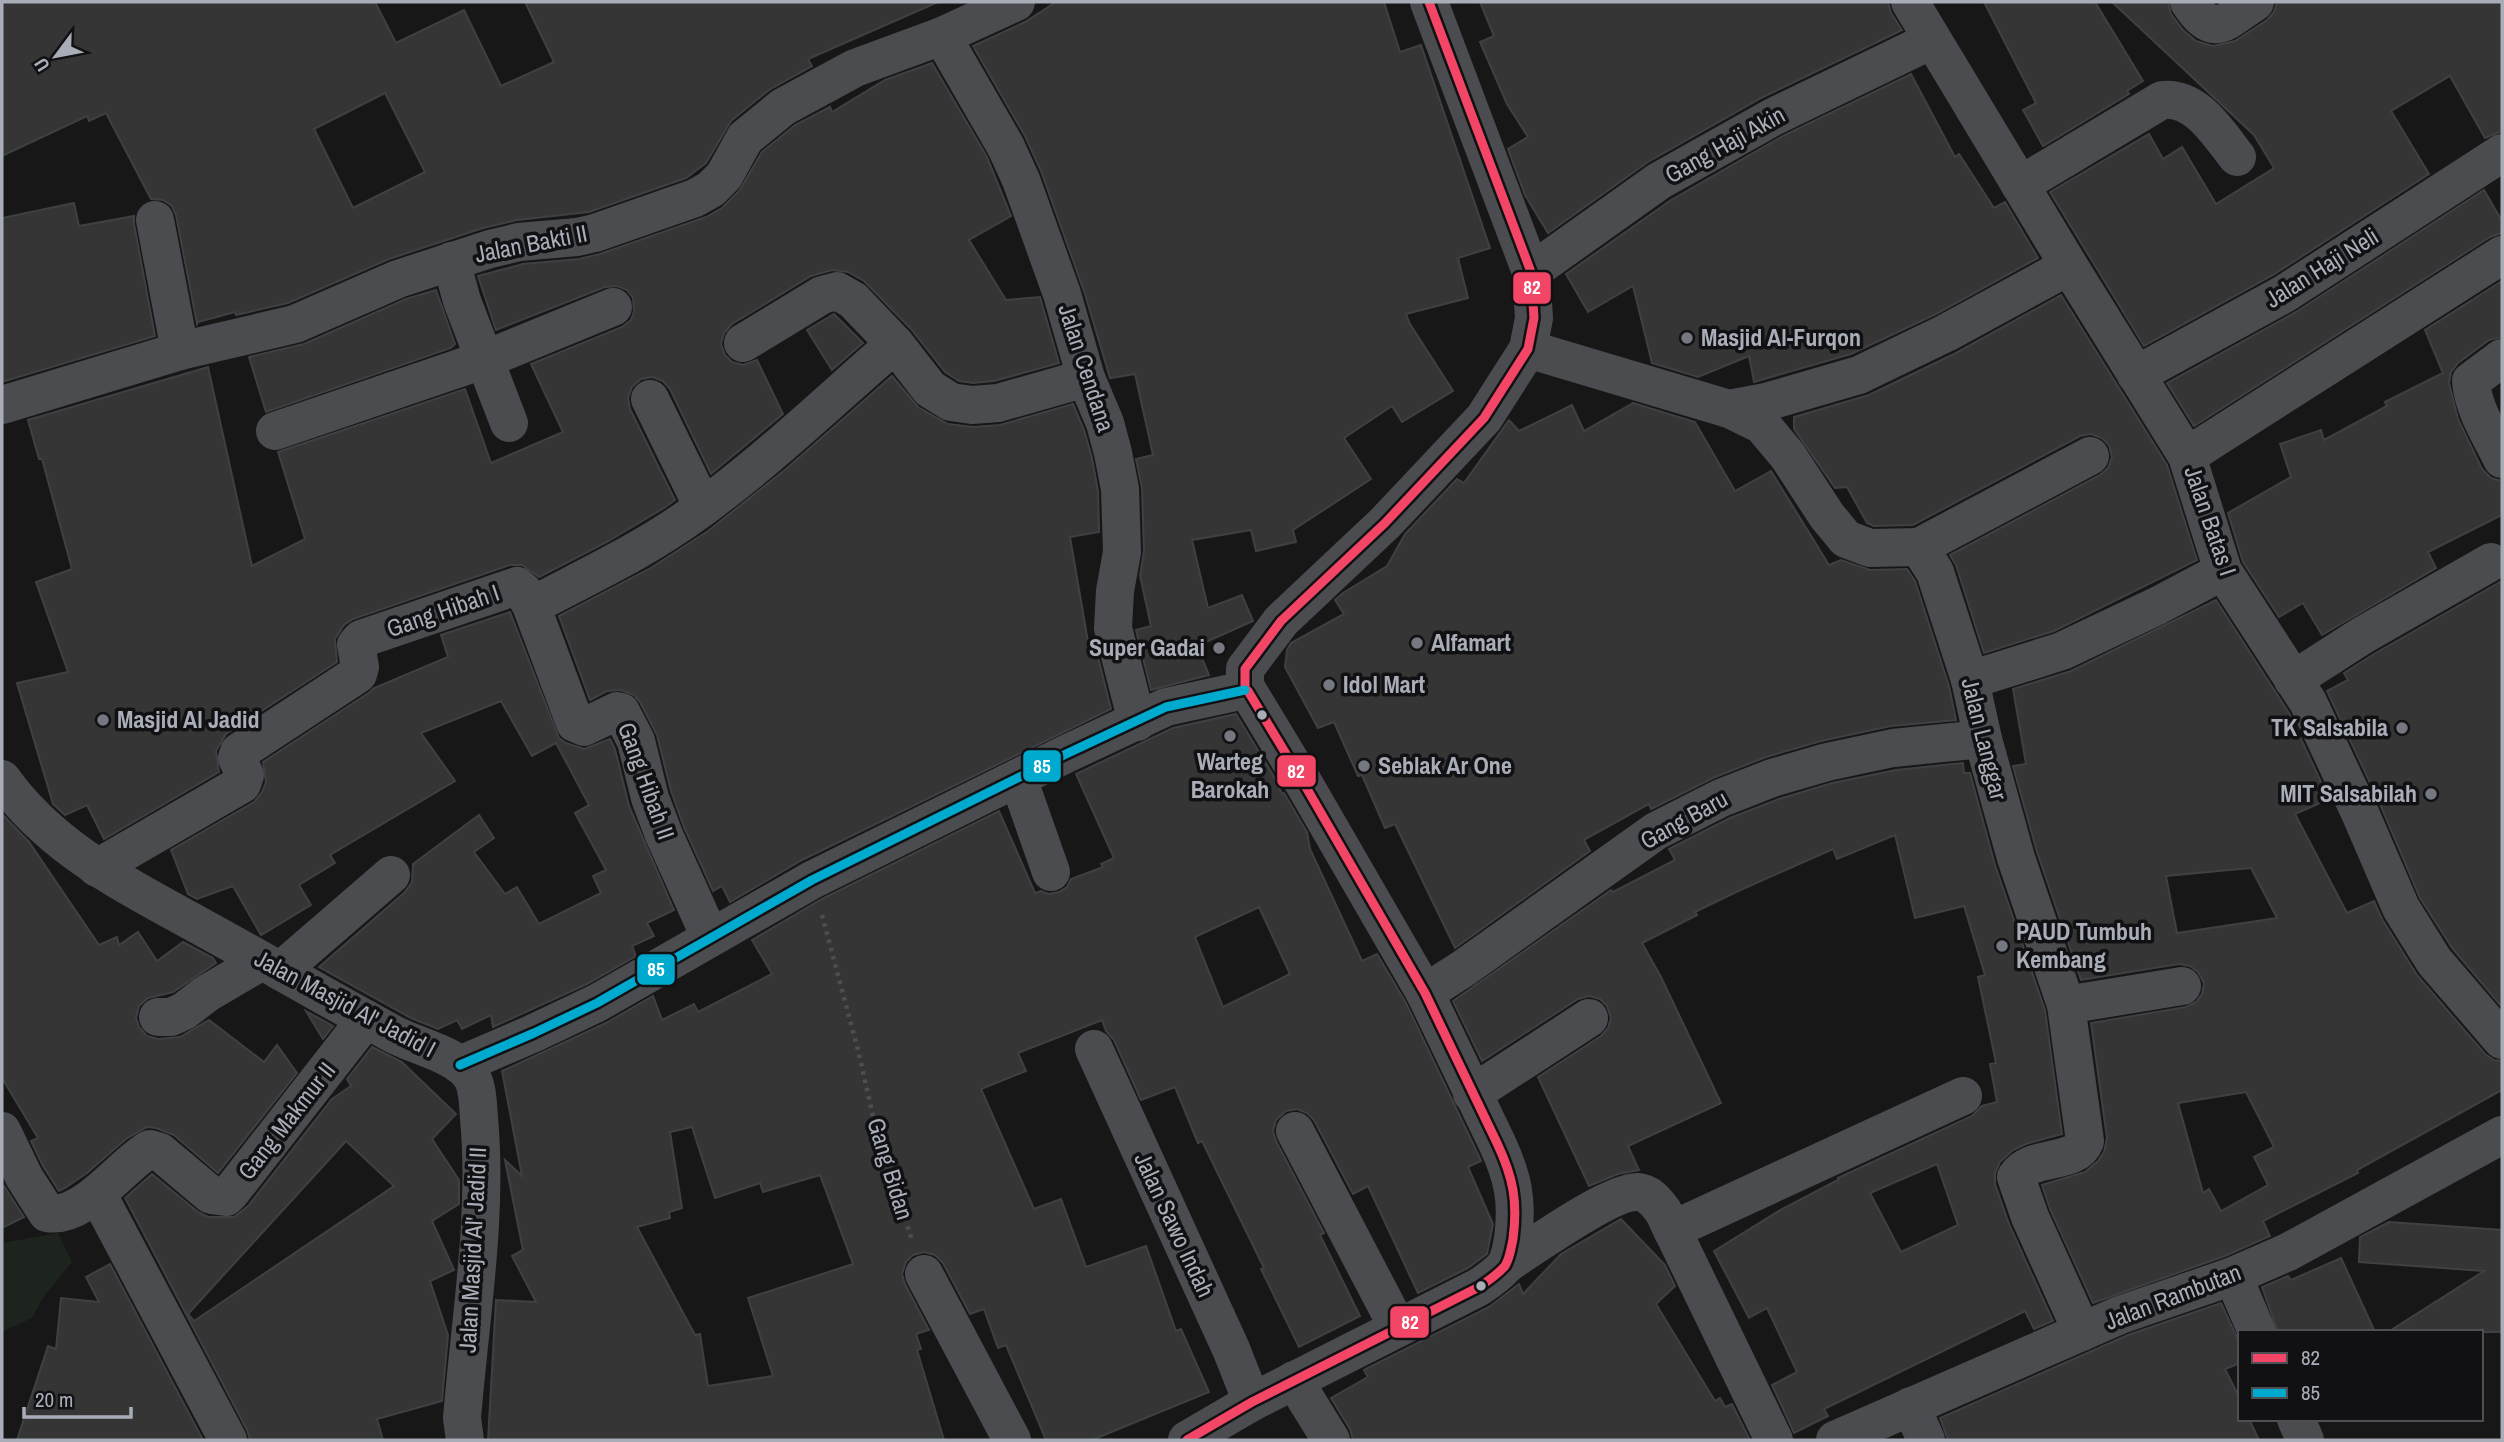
<svg xmlns="http://www.w3.org/2000/svg" width="2504" height="1442" viewBox="0 0 2504 1442" font-family="'Archivo Narrow',sans-serif">
	<style>
		.green { fill: #1d241e }
		.building { fill: #353536; stroke: #3f4043; stroke-width: 2; fill-rule: evenodd }
		.lines { fill: none; stroke-linecap: round; stroke-linejoin: round }
		.path { stroke: #4d4e52; stroke-width: 4.5; stroke-dasharray: 3.5 5; stroke-linecap: butt }
		.minor { stroke: #4b4c50; stroke-width: 38 }
		.bus-1-casing { stroke: #111113; stroke-width: 14 }
		.bus-2-casing { stroke: #111113; stroke-width: 14 }
		.bus-1 { stroke: #f34667; stroke-width: 9 }
		.bus-2 { stroke: #00a9ce; stroke-width: 9 }
		.poi-dot { fill: #757880; stroke: #111113; stroke-width: 2.5 }
		.bus-dot { fill: #a8adb8; stroke: #111113; stroke-width: 2.5 }
		.labels { text-anchor: middle; stroke-width: 7; stroke-linejoin: round; paint-order: stroke }
		.street-label { font-size: 24px; fill: #a8adb8; stroke: #111113 }
		.poi-label { font-size: 24px; font-weight: bold; fill: #a8adb8; stroke: #111113; text-anchor: start }
		.line-badge { stroke: #111113; stroke-width: 2.5 }
		.badge-label { font-size: 19px; text-anchor: middle; font-weight: bold; fill: #fff }
	</style>
	<rect width="100%" height="100%" fill="#171717"/>
	<polygon class="green" points="58,1233 72,1262 44,1296 32,1318 2,1332 2,1243"/>
	<g class="building">
		<path d="M2,2H375L396,43L464,10L501,86L554,62L525,2H938L808,59L812,66L769,90L731,121L706,163L686,178L589,212L517,220L483,228L389,259L288,303L236,315L235,312L198,322L197,324L176,215L172,206L163,200L151,199L106,113L89,121L87,116L2,156ZM385,93L425,172L353,208L314,129Z"/>
		<polygon points="1056,2 1384,2 1400,52 1421,45 1490,248 1458,258 1468,298 1406,314 1410,324 1453,391 1402,422 1392,406 1344,438 1371,479 1293,530 1296,542 1256,551 1251,530 1192,540 1208,608 1242,595 1253,621 1197,646 1209,675 1151,690 1136,630 1151,626 1140,576 1144,551 1142,488 1136,459 1153,455 1135,374 1110,378 1085,294 1041,171 1025,136 973,46 1025,22"/>
		<polygon points="1480,2 1888,2 1891,13 1902,30 1763,97 1648,162 1548,233 1525,195 1508,149 1528,137 1507,104 1480,42 1494,36"/>
		<polygon points="1984,2 2095,2 2143,81 2127,91 2129,94 2043,146 2023,110 2036,103"/>
		<polygon points="2112,2 2168,2 2171,14 2183,30 2196,41 2213,46 2235,41 2267,20 2274,12 2277,2 2502,2 2502,131 2485,138 2450,76 2391,111 2429,174 2273,275 2144,346 2050,192 2149,134 2163,159 2182,147 2216,204 2274,168 2254,135"/>
		<polygon points="932,63 987,157 1011,216 969,240 1006,300 1040,297 1059,363 994,381 973,383 959,381 945,372 911,329 864,281 848,272 832,270 811,276 732,324 724,333 721,344 725,355 732,362 743,365 757,360 783,414 711,474 670,389 663,381 652,377 641,379 632,387 628,398 630,409 675,500 664,508 607,542 539,577 522,565 510,565 353,619 344,625 335,639 337,662 226,734 216,751 219,772 104,839 87,805 65,815 53,804 17,683 68,672 36,582 72,569 42,459 39,459 28,420 208,367 252,566 305,539 278,452 465,389 491,463 563,432 531,364 622,327 631,320 634,311 633,298 627,290 617,286 605,287 496,330 478,276 523,264 579,259 600,254 706,217 722,208 739,191 762,152 795,125 830,107 832,112 885,80"/>
		<polygon points="1911,74 1955,157 1959,154 1994,208 2005,202 2038,258 1936,314 1851,354 1754,382 1749,356 1698,377 1652,363 1633,286 1588,312 1566,274 1671,200 1783,136"/>
		<polygon points="2484,190 2502,221 2502,233 2490,237 2194,426 2167,383 2296,312"/>
		<polygon points="74,203 79,226 134,216 134,224 155,336 2,382 2,218"/>
		<polygon points="2502,281 2502,337 2489,340 2458,363 2451,372 2449,383 2458,419 2482,469 2491,478 2502,481 2502,515 2428,552 2436,568 2322,635 2303,603 2279,617 2243,562 2228,513 2291,477 2280,444 2321,430 2324,440 2387,406 2385,402 2443,373 2425,330"/>
		<polygon points="436,290 455,344 451,348 266,412 249,357 304,344 406,299"/>
		<polygon points="2061,295 2167,465 2197,560 2054,631 1984,653 1956,565 1950,555 2100,475 2108,468 2112,457 2109,445 2102,438 2091,434 2080,436 1913,525 1874,526 1867,523 1847,487 1835,488 1794,429 1794,417 1869,395 1956,353"/>
		<polygon points="834,314 863,343 832,370 807,330"/>
		<polygon points="892,376 918,407 948,424 973,427 1000,425 1073,404 1084,430 1092,458 1098,491 1099,532 1070,537 1088,642 1094,641 1111,709 802,860 730,902 722,886 713,891 684,827 671,791 657,735 640,702 634,695 621,690 607,691 590,700 559,616 649,569 708,531 786,469"/>
		<polygon points="1633,403 1695,422 1735,491 1771,471 1829,565 1841,560 1870,570 1907,569 1915,581 1949,686 1956,720 1891,726 1821,741 1766,757 1713,778 1651,809 1649,804 1584,840 1590,851 1455,948 1395,824 1385,828 1362,775 1358,776 1334,722 1318,728 1285,667 1287,650 1291,643 1344,614 1335,600 1343,593 1387,566 1405,534 1457,479 1464,483 1509,420 1519,431 1572,405 1584,431"/>
		<polygon points="2502,581 2502,1007 2452,948 2420,898 2380,804 2327,691 2348,680 2344,673 2374,654"/>
		<path d="M2216,600L2289,713L2329,799L2295,814L2347,913L2374,901L2382,919L2417,975L2485,1054L2494,1060L2502,1061V1090L2357,1170L2358,1173L2263,1221L2270,1236L2225,1256L2093,1303L2050,1209L2042,1185L2085,1172L2098,1161L2104,1152L2107,1138L2091,1023L2186,1007L2196,1002L2202,994L2204,983L2198,972L2190,966L2179,964L2081,980L2037,852L2013,766L2026,764L2013,689L2071,671ZM2251,868L2277,918L2177,933L2166,876ZM2246,1092L2274,1147L2254,1157L2268,1185L2221,1211L2209,1189L2203,1193L2178,1103Z"/>
		<polygon points="510,612 559,738 566,743 584,749 610,739 615,749 629,806 674,910 647,923 654,936 632,946 636,956 587,984 493,1027 491,1015 462,1029 457,1020 438,1029 411,1018 319,967 405,892 412,882 413,864 479,815 494,838 474,852 505,894 517,887 539,924 601,893 593,876 606,870 575,813 589,805 556,743 532,756 501,701 421,733 455,781 330,855 335,863 299,885 311,905 261,935 233,886 197,899 188,894 171,850 254,802 262,792 266,782 263,762 370,692 374,688 448,657 441,635"/>
		<path d="M1236,714L1273,775L1282,794L1284,793L1307,832L1310,849L1362,961L1377,954L1406,1003L1477,1152L1481,1161L1468,1167L1493,1224L1487,1254L1468,1268L1418,1293L1368,1186L1353,1194L1314,1120L1307,1113L1297,1109L1286,1111L1276,1120L1273,1131L1276,1141L1324,1233L1320,1235L1360,1316L1299,1347L1261,1269L1264,1268L1202,1141L1198,1143L1175,1087L1141,1100L1114,1040L1106,1031L1102,1020L1018,1053L1026,1071L981,1089L1034,1209L1061,1199L1086,1267L1146,1246L1176,1331L1181,1329L1209,1392L1092,1440H1046L1006,1345L998,1348L984,1309L970,1314L943,1263L935,1255L924,1252L913,1255L906,1262L902,1274L905,1284L929,1330L916,1334L921,1349L917,1350L944,1440H488L496,1300L536,1302L512,1256L523,1250L505,1160L522,1176L502,1071L606,1023L653,996L662,1020L694,1004L698,1012L772,974L752,940L822,899L999,811L1035,893L1041,891L1048,894L1059,892L1067,887L1071,879L1103,867L1101,864L1114,858L1076,774L1173,728ZM1259,907L1290,974L1223,1007L1195,937ZM692,1127L715,1198L760,1183L763,1192L820,1175L853,1264L748,1298L773,1376L708,1386L700,1334L695,1335L637,1227L670,1218L669,1212L682,1208L670,1132Z"/>
		<path d="M1963,763L1964,773H1970L1995,865L2045,1010L2062,1134L2026,1144L2013,1150L2000,1162L1995,1173V1184L2009,1224L2053,1321L2034,1329L2025,1311L1824,1409L1828,1416L1794,1433L1772,1385L1797,1372L1767,1308L1749,1318L1714,1251L1782,1209L1838,1180V1178L1972,1116L1982,1106L1997,1102L1990,1064L1996,1063L1978,977L1985,975L1964,906L1915,918L1895,835L1837,859L1833,849L1736,892L1695,912L1697,915L1642,943L1661,977L1721,1103L1628,1146L1639,1170L1618,1174L1589,1186L1538,1077L1601,1036L1608,1028L1611,1018L1607,1006L1600,999L1589,996L1578,999L1482,1061L1453,1001L1611,890L1613,892L1675,860L1669,849L1730,818L1779,799L1832,783L1896,770ZM1937,1164L1958,1225L1901,1252L1870,1193Z"/>
		<polygon points="2,814 29,842 99,945 117,937 119,945 138,932 157,961 183,942 213,958 216,963 173,992 148,998 139,1006 136,1018 139,1027 147,1036 158,1039 180,1037 209,1020 264,1062 277,1045 297,1073 218,1173 174,1135 156,1128 147,1127 126,1139 87,1173 65,1188 59,1191 43,1166 31,1141 38,1138 2,1078"/>
		<polygon points="306,1011 333,1026 323,1039"/>
		<path d="M372,1047L402,1062L456,1114L432,1139L459,1180V1204L432,1221L454,1270L430,1281L448,1335L442,1401L377,1419L383,1440H250L247,1430L125,1198L152,1174L198,1212L208,1217H234L248,1206L332,1099L351,1086L347,1079ZM346,1141L394,1186L194,1321L188,1314Z"/>
		<polygon points="4,1186 24,1217 2,1228 2,1187"/>
		<polygon points="1621,1219 1665,1265 1675,1286 1656,1304 1715,1401 1720,1398 1725,1407 1732,1404 1750,1440 1353,1440 1350,1429 1331,1398 1368,1377 1364,1370 1489,1307 1519,1284 1523,1294 1561,1254"/>
		<polygon points="2389,1222 2502,1230 2502,1332 2388,1332 2484,1271 2359,1262 2360,1237"/>
		<polygon points="2341,1258 2375,1332 2278,1332 2262,1287 2288,1276 2291,1280"/>
		<polygon points="110,1264 203,1440 17,1440 48,1346 56,1349 61,1298 99,1302 86,1277"/>
		<polygon points="2221,1303 2240,1344 2240,1363 2225,1369 2240,1399 2240,1419 2249,1419 2259,1440 1948,1440 1940,1418 2128,1335"/>
	</g>
	<g class="lines">
		<polyline class="path" points="822,915 858,1050 878,1138 912,1240"/>
		<g class="minor">
			<polyline points="1910,2 2069,266 2187,456 2223,571 2308,702 2360,813 2401,908 2434,961 2502,1040"/>
			<path d="M2189,2C2214,40 2224,22 2255,2"/>
			<polyline points="942,36 1006,147 1021,180 1062,294 1086,378 1105,423 1113,453 1120,489 1122,552 1115,591 1113,628 1137,722"/>
			<path d="M2020,185L2162,100C2196,96 2218,133 2237,157"/>
			<polyline points="155,220 180,351"/>
			<polyline points="451,261 462,301 509,423"/>
			<polyline points="1531,272 1659,181 1773,117 1932,40"/>
			<polyline points="743,343 822,295 837,291 853,300 895,344 930,389 951,402 972,405 998,403 1086,378"/>
			<path d="M1528,349L1729,409L1762,425L1788,456L1827,516L1846,539L1870,548L1919,547L1935,572L1970,680L1983,739L2016,858L2066,1005L2085,1141C2076,1166 2032,1153 2016,1177L2030,1217L2082,1332"/>
			<path d="M2502,358L2471,381C2473,409 2490,434 2502,459"/>
			<polyline points="2136,375 2284,294 2502,153"/>
			<polyline points="650,399 703,507"/>
			<polyline points="2,405 180,351 295,324 398,279 490,249 519,242 577,237 595,233 695,198 711,189 724,176 745,138 783,107 855,68 942,36 1016,2"/>
			<polyline points="1729,409 1766,402 1859,375 1946,333 2069,266"/>
			<polyline points="275,431 486,359 613,307"/>
			<polyline points="2187,456 2502,255"/>
			<polyline points="1919,547 2090,456"/>
			<path d="M531,605L537,603C590,575 646,549 695,513C766,462 829,401 895,344"/>
			<polyline points="1970,680 2062,651 2157,606 2223,571"/>
			<polyline points="2293,680 2363,635 2491,562"/>
			<polyline points="1018,778 1051,872"/>
			<path d="M2,779C55,854 140,892 218,936C276,968 334,1002 393,1034C415,1046 458,1055 471,1076C478,1086 478,1106 479,1118C488,1217 470,1319 462,1418L465,1440"/>
			<polyline points="97,868 242,784 245,775 237,758 239,752 358,674 360,667 356,645 361,639 517,586 523,591 531,605 575,723 584,727 617,711 621,712 636,741 650,798 664,835 710,937"/>
			<polyline points="280,971 391,875"/>
			<polyline points="1425,993 1464,968 1656,831 1721,798 1772,778 1827,762 1893,748 1983,739"/>
			<polyline points="2066,1005 2182,986"/>
			<polyline points="158,1017 171,1017 184,1011 206,994 262,961"/>
			<polyline points="1094,1049 1231,1349 1252,1402"/>
			<polyline points="460,1065 534,1033 597,1003 812,880 1066,754 1166,707 1245,690"/>
			<polyline points="1472,1094 1589,1018"/>
			<path d="M2,1131L24,1177L47,1213C84,1220 121,1165 150,1149L160,1152L211,1195L226,1197L231,1192L366,1019"/>
			<polyline points="1295,1131 1398,1328"/>
			<polyline points="98,1195 228,1440"/>
			<polyline points="1672,1230 1963,1096"/>
			<path d="M1505,1265C1530,1249 1612,1190 1638,1192C1650,1193 1657,1203 1663,1211L1774,1440"/>
			<polyline points="924,1274 1012,1440"/>
			<polyline points="2233,1276 2257,1332"/>
			<polyline points="1294,1380 1331,1440"/>
			<polyline points="1911,1406 1926,1440"/>
			<polyline points="2296,1419 2305,1440"/>
			<path d="M1187,1440L1252,1402L1479,1287C1488,1281 1498,1274 1505,1266C1510,1258 1511,1248 1513,1239C1518,1201 1513,1177 1497,1143L1425,993L1303,782L1248,691L1245,690V669L1281,621L1385,523L1484,418L1528,349L1534,318L1531,272L1429,2"/>
			<polyline points="1835,1440 2120,1315 2233,1276 2288,1252 2502,1135"/>
		</g>
		<defs>
			<path id="bus-1" d="M1187,1440L1252,1402L1479,1287C1488,1281 1498,1274 1505,1266C1510,1258 1511,1248 1513,1239C1518,1201 1513,1177 1497,1143L1425,993L1303,782L1248,691L1245,690V669L1281,621L1385,523L1484,418L1528,349L1534,318L1531,272L1429,2"/>
			<polyline id="bus-2" points="460,1065 534,1033 597,1003 812,880 1066,754 1166,707 1245,690"/>
		</defs>
		<use href="#bus-1" class="bus-1-casing"/>
		<use href="#bus-2" class="bus-2-casing"/>
		<use href="#bus-1" class="bus-1"/>
		<use href="#bus-2" class="bus-2"/>
	</g>
	<g class="poi-dot">
		<circle cx="1687" cy="338" r="7"/>
		<circle cx="1417" cy="643" r="7"/>
		<circle cx="1219" cy="648" r="7"/>
		<circle cx="1329" cy="685" r="7"/>
		<circle cx="103" cy="720" r="7"/>
		<circle cx="2402" cy="728" r="7"/>
		<circle cx="1230" cy="736" r="7"/>
		<circle cx="1364" cy="766" r="7"/>
		<circle cx="2431" cy="794" r="7"/>
		<circle cx="2002" cy="946" r="7"/>
	</g>
	<g class="bus-dot">
		<circle cx="1262" cy="715" r="6"/>
		<circle cx="1481" cy="1286" r="6"/>
	</g>
	<g class="labels">
		<g class="street-label">
			<text transform="translate(1725 145) rotate(-29)" y="8">Gang Haji Akin</text>
			<text transform="translate(531 244) rotate(-11)" y="8">Jalan Bakti II</text>
			<text transform="translate(2322 268) rotate(-32)" y="8">Jalan Haji Neli</text>
			<text transform="translate(1086 368) rotate(72)" y="8">Jalan Cendana</text>
			<text transform="translate(2210 521) rotate(71)" y="8">Jalan Batas I</text>
			<text transform="translate(443 611) rotate(-19)" y="8">Gang Hibah I</text>
			<text transform="translate(1984 739) rotate(76)" y="8">Jalan Langgar</text>
			<text transform="translate(646 781) rotate(70)" y="8">Gang Hibah II</text>
			<text transform="translate(1684 820) rotate(-29)" y="8">Gang Baru</text>
			<text transform="translate(345 1004) rotate(28)" y="8">Jalan Masjid Al' Jadid I</text>
			<text transform="translate(287 1121) rotate(-52)" y="8">Gang Makmur II</text>
			<text transform="translate(890 1169) rotate(73)" y="8">Gang Bidan</text>
			<text transform="translate(1174 1225) rotate(65)" y="8">Jalan Sawo Indah</text>
			<text transform="translate(473 1250) rotate(-87)" y="8">Jalan Masjid Al' Jadid II</text>
			<text transform="translate(2173 1297) rotate(-21)" y="8">Jalan Rambutan</text>
		</g>
		<g class="poi-label">
			<text x="1701" y="346">Masjid Al-Furqon</text>
			<text x="1431" y="651">Alfamart</text>
			<text x="1205" y="656" text-anchor="end">Super Gadai</text>
			<text x="1343" y="693">Idol Mart</text>
			<text x="117" y="728">Masjid Al Jadid</text>
			<text x="2388" y="736" text-anchor="end">TK Salsabila</text>
			<text x="1230" y="770" text-anchor="middle">Warteg<tspan x="1230" dy="28">Barokah</tspan></text>
			<text x="1378" y="774">Seblak Ar One</text>
			<text x="2417" y="802" text-anchor="end">MIT Salsabilah</text>
			<text x="2016" y="940">PAUD Tumbuh<tspan x="2016" dy="28">Kembang</tspan></text>
		</g>
	</g>
	<g class="line-badge">
		<rect x="1512" y="271" width="40" height="34" rx="7" fill="#f34667"/>
		<rect x="1022" y="749" width="40" height="34" rx="7" fill="#00a9ce"/>
		<rect x="1276" y="754" width="41" height="34" rx="7" fill="#f34667"/>
		<rect x="636" y="953" width="40" height="33" rx="7" fill="#00a9ce"/>
		<rect x="1389" y="1305" width="41" height="34" rx="7" fill="#f34667"/>
	</g>
	<g class="badge-label">
		<text x="1532" y="294">82</text>
		<text x="1042" y="773">85</text>
		<text x="1296" y="778">82</text>
		<text x="656" y="976">85</text>
		<text x="1410" y="1329">82</text>
	</g>
	<rect width="2504" height="1442" fill="none" stroke="#a8adb8" stroke-width="7"/>
	<rect x="2238" y="1330" width="245" height="91" fill="#111113" stroke="#4d4f55" stroke-width="2"/>
	<rect x="2252" y="1353" width="35" height="10" fill="#f34667" stroke="#4d4f55" stroke-width="2"/>
	<text x="2301" y="1365" font-size="21" fill="#a8adb8">82</text>
	<rect x="2252" y="1388" width="35" height="10" fill="#00a9ce" stroke="#4d4f55" stroke-width="2"/>
	<text x="2301" y="1400" font-size="21" fill="#a8adb8">85</text>
	<g transform="translate(56 56) rotate(238)" stroke="#111113" stroke-width="5" paint-order="stroke">
	<path d="M0-5L12 26L0 18L-12 26Z" fill="#a8adb8"/>
	<text y="-10" font-size="19" font-weight="bold" text-anchor="middle" fill="#a8adb8">U</text>
	</g>
	<path d="M24 1407v10h107v-10" fill="none" stroke="#a8adb8" stroke-width="3.5"/>
	<text x="35" y="1407" font-size="21" fill="#a8adb8" stroke="#111113" stroke-width="5" paint-order="stroke">20 m</text>
</svg>
